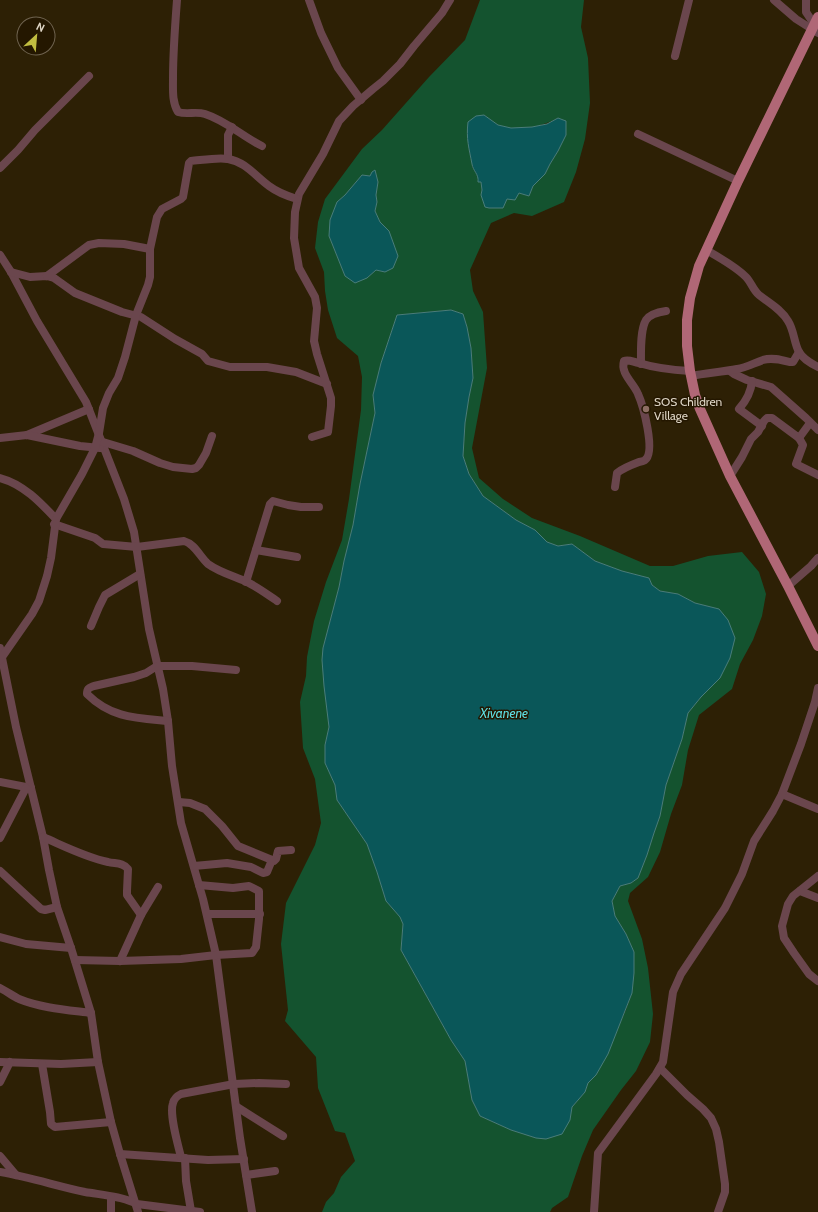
<svg xmlns="http://www.w3.org/2000/svg" width="818" height="1212" viewBox="0 0 818 1212" font-family="Cabin,sans-serif">
	<style>
		.green { fill: #14532f; fill-rule: evenodd }
		.water { fill: #0a5759; stroke: #4a7d7a }
		.lines { fill: none; stroke-linecap: round; stroke-linejoin: round }
		.minor { stroke: #6a464d; stroke-width: 8 }
		.major { stroke: #b06776; stroke-width: 10 }
		.education-dot { fill: #8d6e63; stroke: #241700; stroke-width: 1.5 }
		.labels { text-anchor: middle; stroke-width: 3; stroke-linejoin: round; paint-order: stroke }
		.poi-label { font-size: 12px; fill: #dfd6c6; stroke: #241700; text-anchor: start }
		.water-label { font-size: 13px; font-style: italic; fill: #5de0e4; stroke: #241700 }
	</style>
	<rect width="100%" height="100%" fill="#2d2005"/>
	<path class="green" d="M480,0H584L581,27L588,58L590,103L585,139L576,172L564,202L532,216L514,213L491,223L470,270L473,291L483,312L487,368L472,448L479,478L503,499L532,518L580,536L650,566H673L708,556L742,552L759,572L766,594L762,616L753,640L740,664L732,689L699,715L688,750L682,785L671,814L660,852L648,877L630,893L628,901L642,939L648,968L653,1014L650,1042L636,1071L621,1090L593,1130L582,1156L568,1197L552,1208L550,1212H322L326,1202L334,1193L341,1177L355,1161L345,1133L335,1131L318,1088L316,1057L285,1021L288,1010L281,944L286,903L315,845L321,823L315,779L303,748L300,702L306,676L307,657L314,621L326,582L342,540L349,499L361,410L362,377L358,356L337,338L328,310L325,291L324,272L315,248L318,222L325,199L362,149L382,130L429,77L465,40ZM484,115C489,118 494,124 500,126C518,132 541,127 558,118L566,135L558,151L550,164L545,174L533,186L529,196L519,193L507,199L481,195L482,190L481,182L472,166V161L469,151ZM375,170L378,182L376,195L377,202L375,211L380,222L389,231L385,272L376,270L367,278L345,276L329,236L337,202L345,195L362,175L371,176ZM451,310L463,314L467,327L471,348L473,378L469,397L465,423L463,456L469,474L483,496L516,520L535,530L547,542L558,546L572,544L595,561L622,571L649,578L652,585L660,591L678,594L695,603L719,609L701,697L688,713L682,739L666,785L660,816L654,833L647,855L638,878L631,883L620,886L612,901L615,916L626,934L634,952V973L632,993L625,1012L596,1075L588,1083L585,1092L572,1107L570,1120L536,1138L511,1130L480,1116L472,1100L465,1061L451,1040L401,950L403,924L400,917L386,901L377,872L367,844L337,800L335,785L325,763V745L329,727L323,648L339,587L344,561L353,525L360,484L375,413L373,395L381,363L397,315Z"/>
	<g class="water">
		<path d="M484,115L498,125L511,128L532,127L547,124L558,118L566,121V135L558,151L550,164L545,174L533,186L529,196L519,193L515,200L507,199L503,208H489L485,207L481,195L482,190L481,182H478C479,174 473,171 472,164C469,148 466,139 468,122L476,116Z"/>
		<polygon points="375,170 378,182 376,195 377,202 375,211 380,222 389,231 398,256 393,268 385,272 376,270 367,278 355,283 345,276 329,236 330,220 337,202 345,195 362,175 370,176 372,172"/>
		<polygon points="451,310 463,314 467,327 471,348 473,378 469,397 465,423 463,456 469,474 483,496 516,520 535,530 547,542 558,546 572,544 595,561 622,571 649,578 652,585 660,591 678,594 695,603 719,609 728,620 735,638 730,658 720,678 701,697 688,713 682,739 666,785 660,816 654,833 647,855 638,878 631,883 620,886 612,901 615,916 626,934 634,952 634,973 632,993 608,1054 596,1075 588,1083 585,1092 572,1107 570,1120 562,1134 546,1139 536,1138 511,1130 480,1116 472,1100 465,1061 451,1040 401,950 403,924 400,917 386,901 377,872 367,844 337,800 335,785 325,763 325,745 329,727 324,686 322,660 323,648 339,587 344,561 353,525 360,484 375,413 373,395 381,363 397,315"/>
	</g>
	<g class="lines">
		<g class="minor">
			<path d="M177,0C175,26 173,52 173,78C173,90 172,102 178,112C187,115 196,111 205,114C227,121 243,137 262,146"/>
			<polyline points="309,0 321,33 338,68 361,100"/>
			<polyline points="774,0 796,19 818,33"/>
			<polyline points="806,0 806,12 814,24"/>
			<polyline points="675,56 689,0"/>
			<polyline points="638,134 738,181"/>
			<polyline points="228,159 228,135 232,127"/>
			<polyline points="0,168 18,150 35,130 89,76"/>
			<path d="M706,250C720,258 735,266 746,277C751,282 753,290 759,295C769,303 781,309 788,321C794,330 794,343 799,352C803,359 812,364 818,367"/>
			<polyline points="0,255 11,272 37,321 86,402 124,499 134,532 149,629 163,689 168,721 172,766 181,823 203,899 216,955 240,1138 252,1212"/>
			<polyline points="11,272 30,277 47,276 54,278 75,293 122,312 141,317 175,339 202,354 208,361 230,367 267,367 296,372 327,384"/>
			<polyline points="47,276 89,245 99,243 124,244 150,249"/>
			<path d="M641,364C641,352 640,330 646,320C650,314 659,312 666,311"/>
			<polyline points="730,371 734,374 747,380 771,387 806,418 818,430"/>
			<path d="M691,376C706,373 722,372 737,369C746,368 754,363 763,360C772,357 782,360 790,362H793L799,352"/>
			<path d="M752,381C751,393 746,401 739,409L762,426"/>
			<polyline points="27,435 89,409"/>
			<polyline points="312,437 328,432 331,406 331,398 317,354 314,341 317,308 315,297 299,268 294,238 295,212 299,194 323,154 339,121 353,106 373,89 383,81 400,64 414,46 442,13 450,0"/>
			<polyline points="0,438 27,435 80,446 100,448"/>
			<polyline points="799,438 810,423"/>
			<polyline points="103,442 133,451 160,463 173,467 192,469 196,468 199,465 206,453 212,436"/>
			<polyline points="730,476 742,457 751,439 758,432 764,421 767,418 772,418 799,438 803,445 796,464 818,475"/>
			<path d="M0,478C23,484 40,502 56,519"/>
			<path d="M615,487L617,473C623,468 631,465 639,462C639,462 645,461 645,460C656,452 643,405 638,394C634,383 620,374 624,361C629,359 633,362 639,363C655,368 672,370 690,371"/>
			<path d="M54,524L95,538L103,544L137,547L184,541C195,544 200,557 208,564C219,572 233,576 245,581C256,586 267,594 277,601"/>
			<polyline points="256,550 297,557"/>
			<polyline points="246,582 270,504 273,501 288,505 301,507 319,507"/>
			<polyline points="788,586 811,566 818,558"/>
			<polyline points="91,626 99,607 105,595 140,574"/>
			<polyline points="0,648 16,727 43,837 49,870 57,907 71,948 91,1013 98,1062 111,1122 120,1154 138,1212"/>
			<path d="M0,660L32,614L39,601L47,576L51,558L56,519L82,474L95,448L99,433L103,408L109,393L118,378L125,357L136,315L148,285L150,277V249L157,217L162,209L181,199L183,197L189,163L191,161C202,160 219,157 228,159C246,162 255,176 269,186C277,192 287,196 297,199"/>
			<path d="M168,721C136,718 111,718 87,694C87,688 89,688 94,686L134,677L146,673L157,666H192L236,670"/>
			<polyline points="0,782 31,788"/>
			<polyline points="782,794 818,809"/>
			<polyline points="179,802 190,803 205,809 222,826 238,846 272,860"/>
			<path d="M43,837C64,846 85,857 108,862C115,864 123,862 128,869L127,891V895L141,915"/>
			<polyline points="0,838 26,788"/>
			<polyline points="194,866 227,863 251,867 263,873 267,872 272,860 274,861 276,859 278,851 291,850"/>
			<polyline points="0,871 41,909 45,910 57,907"/>
			<polyline points="818,876 793,896 788,904 782,926 784,938 794,953 809,974 818,981"/>
			<polyline points="800,891 818,898"/>
			<polyline points="207,914 260,914"/>
			<polyline points="0,937 26,944 71,948"/>
			<polyline points="75,960 120,961 181,959 216,955 252,953 256,947 259,919 259,891 249,886 233,888 199,885"/>
			<polyline points="120,961 141,915 158,887"/>
			<path d="M0,988C6,991 13,996 19,999C41,1008 68,1010 91,1013"/>
			<polyline points="0,1062 61,1064 98,1062"/>
			<polyline points="42,1064 50,1112 51,1124 55,1127 111,1122"/>
			<polyline points="660,1068 687,1095 703,1109 711,1118 716,1129 719,1142 725,1184 725,1192 718,1212"/>
			<polyline points="0,1082 10,1062"/>
			<polyline points="237,1107 283,1136"/>
			<polyline points="120,1154 208,1160 244,1159"/>
			<polyline points="0,1156 16,1175"/>
			<path d="M181,1157C178,1145 169,1114 173,1103C174,1099 177,1096 181,1094L234,1084L259,1083L286,1084"/>
			<polyline points="185,1158 186,1181 191,1211"/>
			<path d="M0,1172C29,1177 57,1186 85,1192C102,1195 121,1196 137,1204L200,1212"/>
			<polyline points="246,1175 275,1171"/>
			<polyline points="111,1212 111,1197"/>
			<polyline points="594,1212 598,1153 656,1074 663,1062 673,992 681,974 725,908 742,874 754,841 773,811 782,794 801,744 815,702 818,688"/>
		</g>
		<polyline class="major" points="818,17 738,181 699,266 690,298 687,320 687,346 690,371 695,395 700,409 730,476 788,586 818,646"/>
	</g>
	<circle class="education-dot" cx="646" cy="409" r="4"/>
	<g class="labels">
		<g class="poi-label">
			<text x="654" y="406">SOS Children<tspan x="654" dy="14">Village</tspan></text>
		</g>
		<g class="water-label">
			<text x="504" y="718">Xivanene</text>
		</g>
	</g>
	<g transform="translate(36 36) rotate(26)"><circle r="19" fill="#241700" stroke="#6f634f"/>
	<path d="M0-3L7 15L0 10L-7 15Z" fill="#c1bd40"/>
	<text y="-6" font-size="11" font-weight="bold" text-anchor="middle" fill="#dfd6c6">N</text>
	</g>
</svg>
